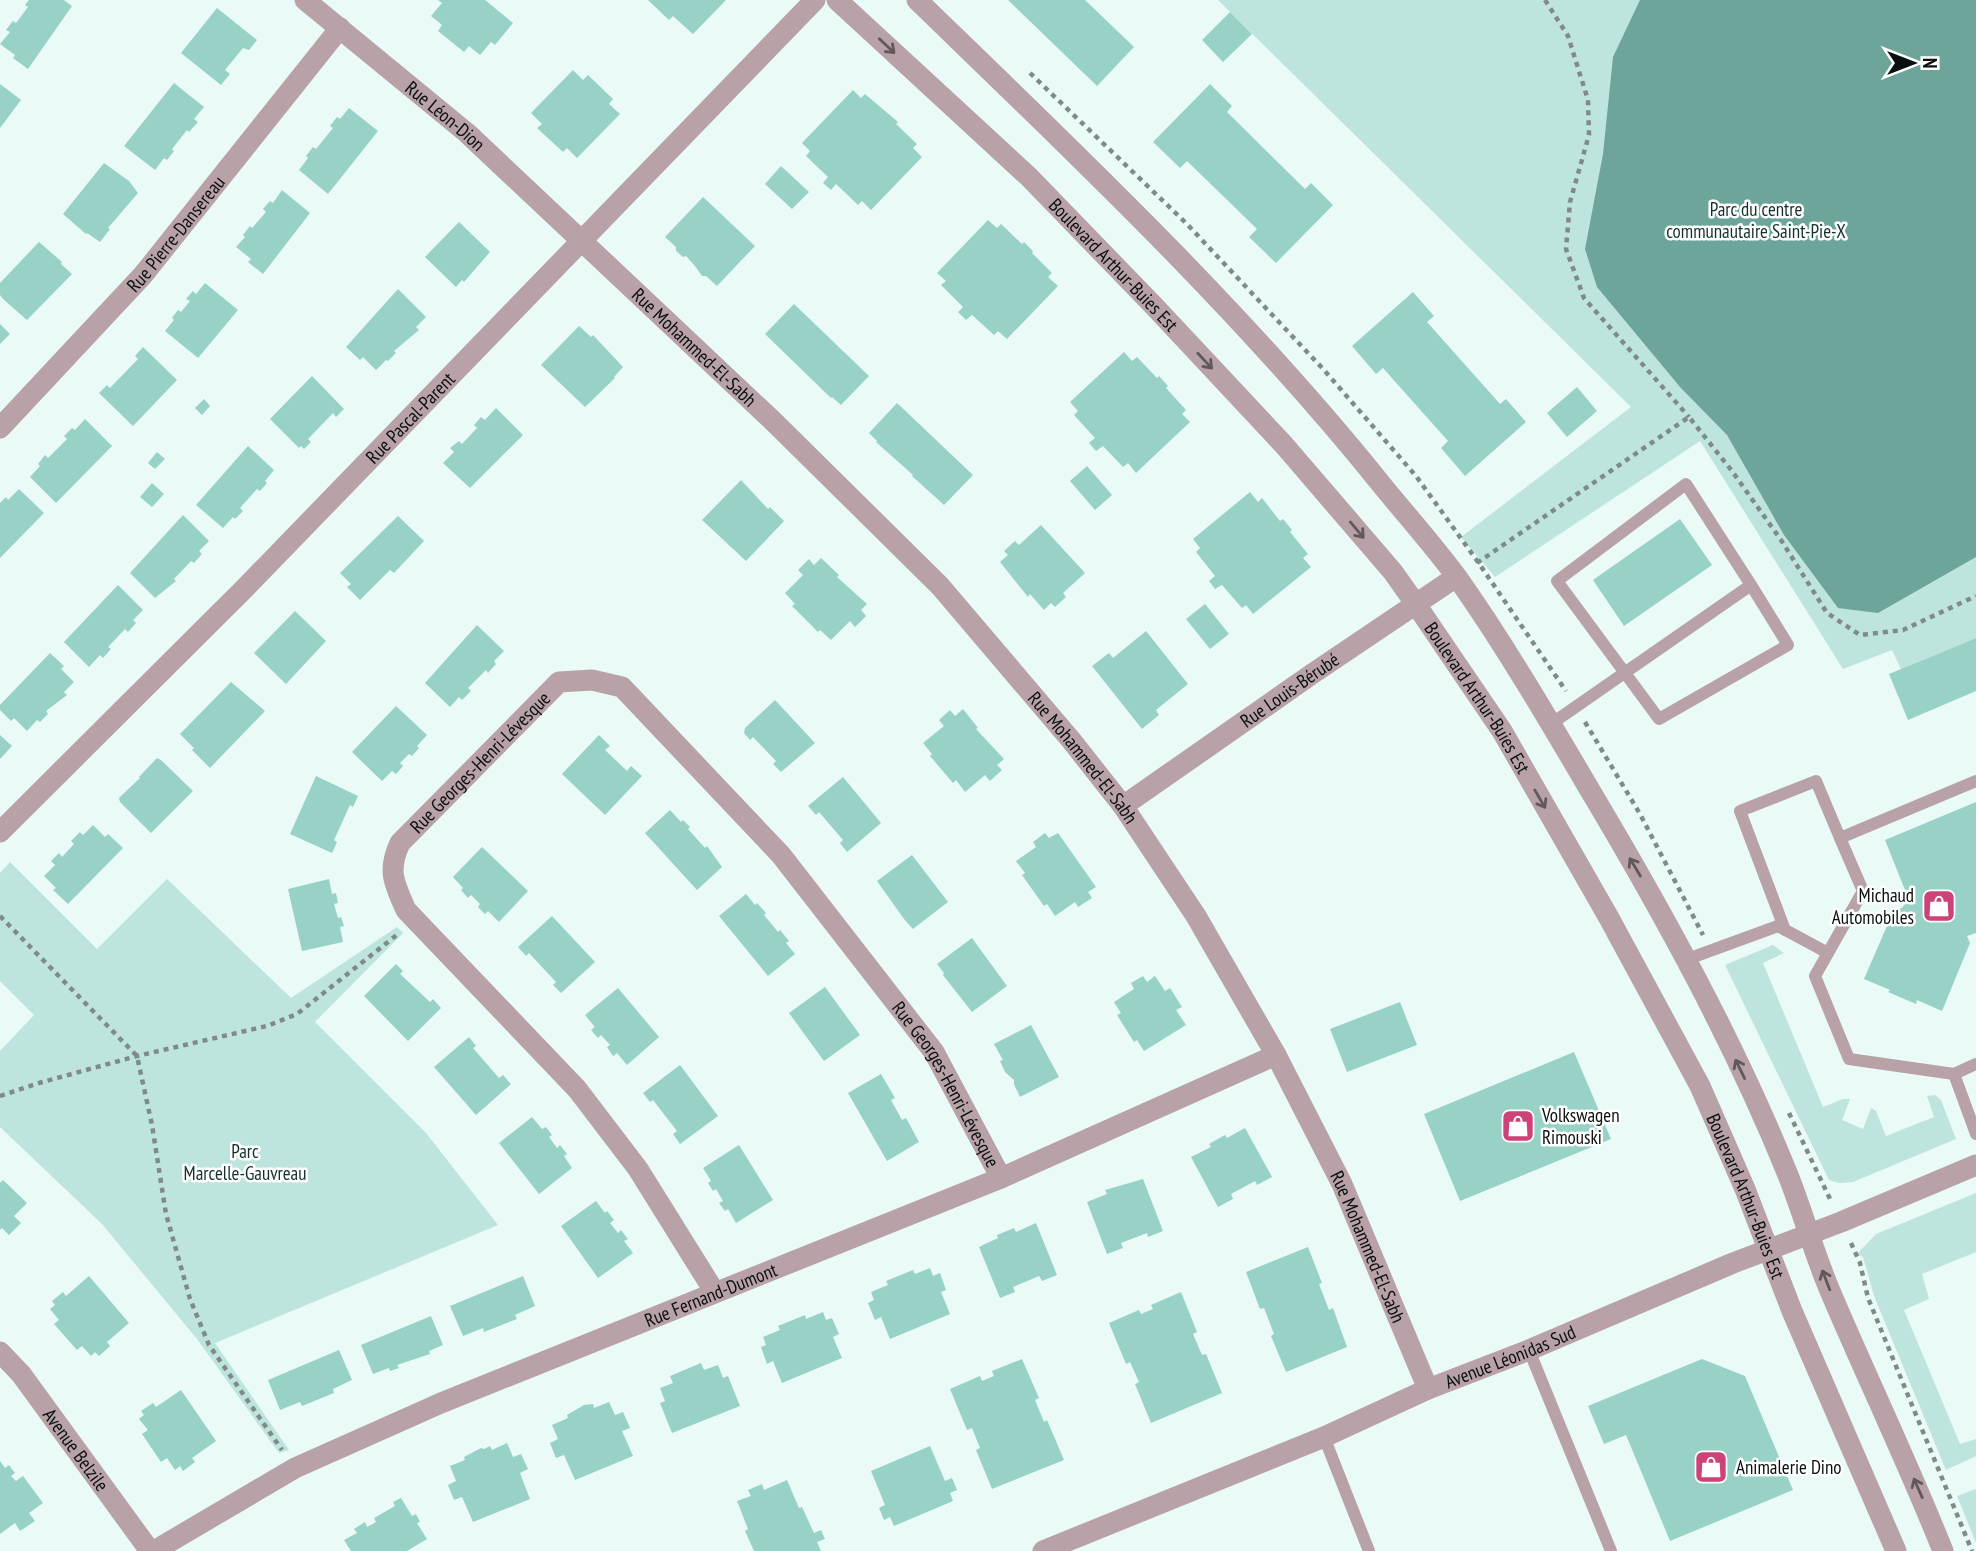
<svg xmlns="http://www.w3.org/2000/svg" width="1976" height="1551" viewBox="0 0 1976 1551" font-family="'PT Sans Narrow',sans-serif">
	<style>
		.green { fill: #bde5dd }
		.water { fill: #6da59b }
		.building { fill: #98d2c7 }
		.lines { fill: none; stroke-linecap: round; stroke-linejoin: round }
		.path { stroke: #808b89; stroke-width: 4.5; stroke-dasharray: 5 5; stroke-linecap: butt }
		.service { stroke: #b8a1a7; stroke-width: 12 }
		.minor { stroke: #b8a1a7; stroke-width: 21 }
		.tertiary { stroke: #b8a1a7; stroke-width: 21 }
		.oneway { stroke: #60585a }
		.labels { text-anchor: middle; stroke-width: 5; stroke-linejoin: round; paint-order: stroke }
		.street-label { font-size: 19px; fill: #090f0e; stroke: #fff }
		.park-label { font-size: 19px; fill: #13312c; stroke: #fff }
		.poi-label { font-size: 19px; fill: #090f0e; stroke: #fff; text-anchor: start }
	</style>
	<rect width="100%" height="100%" fill="#e9faf7"/>
	<g class="green">
		<polygon points="1218,0 1976,0 1976,638 1901,669 1892,650 1843,669 1700,441 1495,577 1461,537 1631,407"/>
		<polygon points="10,862 97,949 167,879 291,998 397,927 403,933 315,1022 426,1133 498,1225 215,1343 289,1450 279,1453 197,1339 102,1224 0,1127 0,1051 34,1015 0,981 0,873"/>
		<polygon points="1773,945 1784,953 1763,963 1823,1107 1843,1099 1850,1099 1842,1120 1863,1129 1871,1108 1876,1111 1886,1136 1934,1117 1927,1096 1935,1095 1941,1100 1956,1139 1853,1182 1839,1183 1829,1180 1725,965"/>
		<polygon points="1976,1193 1976,1252 1922,1274 1929,1299 1904,1310 1960,1444 1976,1439 1976,1456 1946,1470 1874,1296 1863,1257 1857,1254 1876,1234"/>
		<polygon points="1976,1489 1976,1543 1957,1496"/>
	</g>
	<polygon class="water" points="1640,0 1976,0 1976,557 1878,613 1838,608 1784,535 1727,435 1680,387 1597,287 1585,249 1603,154 1613,57"/>
	<g class="building">
		<polygon points="29,0 64,0 72,6 28,69 13,58 15,55 0,44 10,32 6,30 13,21 16,23 28,7 25,5"/>
		<polygon points="438,0 485,0 513,23 495,45 491,42 480,55 469,46 464,52 438,31 442,25 431,16 442,3"/>
		<polygon points="648,0 726,0 693,34 673,16 669,20"/>
		<polygon points="1008,0 1085,0 1134,47 1097,86"/>
		<polygon points="217,8 257,40 249,50 243,48 225,70 230,74 221,85 181,53"/>
		<polygon points="1230,12 1252,34 1223,62 1202,40"/>
		<polygon points="573,70 583,80 588,75 613,99 609,104 620,114 577,158 567,148 563,152 537,128 542,124 531,113"/>
		<polygon points="174,83 204,107 194,119 198,122 189,132 187,130 172,149 174,151 167,160 164,158 155,170 124,146"/>
		<polygon points="0,84 21,100 0,128"/>
		<polygon points="1210,84 1232,106 1227,112 1305,189 1311,183 1333,205 1276,263 1249,237 1257,229 1187,161 1180,168 1153,142"/>
		<polygon points="853,90 861,98 865,94 898,122 896,124 917,144 913,148 922,157 871,210 862,201 858,205 836,184 831,190 823,183 828,177 806,156 810,151 802,143"/>
		<polygon points="349,108 378,131 328,194 299,170 308,158 306,156 313,147 316,149 333,128 330,126 337,117 340,119"/>
		<polygon points="104,163 129,181 138,193 108,228 110,229 100,242 87,233 86,234 63,214"/>
		<polygon points="781,166 809,192 792,209 765,184"/>
		<polygon points="282,190 310,213 263,274 248,262 251,259 236,247 245,237 243,235 250,226 252,228 266,212 263,209 270,201 273,203"/>
		<polygon points="703,197 755,246 717,286 706,276 702,276 695,266 686,256 683,257 676,251 676,247 665,237"/>
		<polygon points="988,220 997,228 1001,224 1022,244 1024,242 1033,251 1032,253 1052,273 1048,277 1058,286 1007,339 998,331 994,335 972,315 966,320 958,312 963,307 941,285 946,281 937,273"/>
		<polygon points="459,222 490,252 464,282 462,280 456,287 425,257"/>
		<polygon points="39,242 62,262 61,264 72,274 27,320 3,299 0,295 0,283"/>
		<polygon points="205,283 238,310 198,358 165,331 174,320 172,318 178,310 181,312 190,301 186,299 193,291 196,294"/>
		<polygon points="398,289 426,317 416,327 419,330 394,351 396,353 388,361 386,360 376,370 363,357 360,360 346,347"/>
		<polygon points="1413,292 1434,316 1427,322 1500,404 1506,399 1526,422 1465,476 1441,448 1448,441 1383,368 1376,374 1352,346"/>
		<polygon points="794,304 869,376 841,405 832,397 831,398 765,334"/>
		<polygon points="0,324 10,334 0,344"/>
		<polygon points="579,326 591,337 593,335 623,367 614,377 615,378 585,407 541,365"/>
		<polygon points="143,347 177,380 133,426 99,393 107,385 110,388 138,359 135,356"/>
		<polygon points="1124,352 1132,361 1137,357 1157,378 1159,376 1168,386 1166,388 1186,410 1182,414 1190,422 1136,473 1128,463 1123,467 1103,446 1096,451 1089,443 1095,438 1074,415 1078,411 1070,402"/>
		<polygon points="312,376 344,409 336,417 333,413 308,439 311,442 304,449 301,446 299,448 270,419"/>
		<polygon points="1577,387 1597,411 1567,437 1547,413"/>
		<polygon points="204,399 210,406 202,415 195,408"/>
		<polygon points="897,403 973,475 944,505 912,476 913,475 876,442 877,441 869,433"/>
		<polygon points="496,408 523,435 470,488 443,463 454,452 450,448 459,441 462,444 477,428 474,425 481,417 485,420"/>
		<polygon points="85,419 112,446 56,503 30,477 40,466 38,464 45,455 48,458 67,439 64,436 72,428 75,430"/>
		<polygon points="248,446 274,470 265,481 267,483 260,491 257,489 240,508 243,511 235,519 233,517 223,528 196,505"/>
		<polygon points="157,452 165,459 155,469 148,463"/>
		<polygon points="1087,466 1112,495 1095,510 1070,481"/>
		<polygon points="741,480 768,509 770,507 784,521 746,561 702,520"/>
		<polygon points="152,483 164,494 152,507 140,497"/>
		<polygon points="19,489 44,513 0,558 0,503 6,497 8,500"/>
		<polygon points="1250,492 1258,502 1262,498 1280,521 1283,519 1292,530 1290,532 1308,554 1303,558 1311,567 1253,614 1246,605 1242,608 1222,585 1215,589 1209,581 1215,576 1196,552 1200,548 1193,539"/>
		<polygon points="183,515 209,541 199,551 202,554 194,563 191,561 174,579 176,581 155,598 130,573"/>
		<polygon points="398,516 424,541 394,573 390,570 360,600 347,587 351,584 340,573"/>
		<polygon points="1680,519 1712,565 1624,626 1593,580"/>
		<polygon points="1041,525 1085,573 1063,593 1066,597 1055,607 1051,603 1044,610 1030,594 1028,597 1000,562 1008,555 1004,551 1015,541 1019,545"/>
		<polygon points="821,558 839,575 837,577 867,604 861,610 866,616 855,627 850,621 831,640 820,630 818,632 792,606 795,604 785,593 803,575 798,570 809,559 814,565"/>
		<polygon points="118,585 143,610 133,620 136,623 128,632 125,629 108,647 111,649 103,658 100,655 89,667 64,642"/>
		<polygon points="1205,604 1229,634 1210,649 1186,619"/>
		<polygon points="295,611 326,641 286,684 254,653"/>
		<polygon points="477,625 504,651 494,661 496,664 488,673 486,670 468,688 471,691 462,700 459,697 450,707 425,683"/>
		<polygon points="1146,631 1188,684 1156,710 1159,715 1142,729 1092,666 1109,653 1113,658"/>
		<polygon points="1976,638 1976,691 1908,720 1889,674"/>
		<polygon points="50,653 64,666 61,669 74,682 64,692 67,695 46,711 48,714 40,722 37,720 27,731 14,718 11,721 0,710 0,705"/>
		<polygon points="231,682 265,711 210,768 192,750 194,748 180,734"/>
		<polygon points="775,700 815,743 781,772 773,764 776,761 753,737 750,740 744,733 745,728"/>
		<polygon points="396,706 427,735 417,746 419,748 412,756 409,754 400,763 403,766 396,774 392,771 382,781 352,752"/>
		<polygon points="963,709 978,728 976,729 1004,759 997,765 1002,770 990,781 985,775 965,792 956,780 953,783 930,756 932,754 923,743 944,726 939,720 950,710 955,716"/>
		<polygon points="0,735 12,746 0,759"/>
		<polygon points="599,735 610,746 605,750 627,771 631,766 642,776 605,815 562,774"/>
		<polygon points="157,758 161,760 193,791 151,833 120,802 119,798 140,778 139,777"/>
		<polygon points="316,776 358,796 353,807 350,805 334,840 337,842 332,853 290,834"/>
		<polygon points="843,777 881,823 847,852 840,843 843,840 819,812 816,815 808,806"/>
		<polygon points="1976,802 1976,933 1967,936 1970,943 1942,1011 1917,1000 1916,1004 1888,992 1890,990 1864,979 1893,912 1903,907 1909,891 1905,890 1885,840"/>
		<polygon points="670,810 681,822 683,820 690,827 688,829 705,848 707,846 722,867 697,890 645,833"/>
		<polygon points="93,825 105,837 108,834 123,848 68,904 53,890 56,888 44,876 55,865 51,861 59,853 62,857 74,844 71,841 80,832 83,835"/>
		<polygon points="1045,833 1049,838 1058,833 1096,887 1088,892 1092,898 1078,907 1075,902 1055,916 1047,904 1044,906 1022,875 1025,873 1016,861 1036,847 1033,842"/>
		<polygon points="482,847 528,891 499,922 488,911 485,914 478,907 480,904 471,895 468,898 461,890 463,888 453,877"/>
		<polygon points="912,855 948,902 913,929 904,919 877,881"/>
		<polygon points="329,879 332,894 336,893 338,903 334,904 338,918 341,917 344,926 340,927 343,942 302,951 288,889"/>
		<polygon points="746,894 755,905 757,903 766,913 764,915 778,932 780,930 789,941 786,943 795,954 768,976 719,916"/>
		<polygon points="552,916 595,962 561,993 553,985 556,982 529,953 526,956 518,947"/>
		<polygon points="972,938 1007,986 972,1012 943,975 944,973 937,964"/>
		<polygon points="396,964 403,971 400,974 430,1002 433,999 441,1008 408,1041 364,996"/>
		<polygon points="1143,976 1147,982 1155,976 1165,991 1170,988 1182,1007 1176,1010 1186,1025 1144,1051 1137,1040 1134,1042 1117,1015 1121,1013 1114,1002 1134,989 1131,983"/>
		<polygon points="825,987 860,1035 824,1061 789,1013"/>
		<polygon points="618,988 659,1037 627,1065 617,1053 613,1056 607,1047 610,1045 601,1035 598,1038 591,1030 595,1027 585,1015"/>
		<polygon points="1400,1002 1417,1045 1347,1072 1330,1029"/>
		<polygon points="1031,1025 1059,1077 1020,1097 1014,1084 1014,1080 1005,1072 1000,1061 1003,1060 994,1044"/>
		<polygon points="469,1037 476,1046 473,1048 499,1078 503,1075 511,1084 476,1115 434,1067"/>
		<polygon points="1574,1052 1611,1139 1460,1201 1424,1114"/>
		<polygon points="680,1065 718,1116 680,1144 673,1134 677,1131 653,1100 650,1102 643,1093"/>
		<polygon points="881,1074 895,1098 891,1100 902,1120 906,1118 919,1142 887,1161 848,1093"/>
		<polygon points="532,1117 542,1129 546,1127 552,1135 549,1137 557,1148 560,1145 567,1154 564,1156 572,1168 539,1194 499,1143"/>
		<polygon points="1245,1128 1272,1177 1257,1185 1255,1181 1231,1194 1233,1199 1218,1207 1191,1157 1211,1147 1209,1144 1225,1135 1227,1138"/>
		<polygon points="739,1145 773,1200 736,1223 728,1209 725,1211 719,1203 723,1201 716,1189 713,1191 708,1183 711,1181 703,1168"/>
		<polygon points="1143,1179 1163,1231 1148,1237 1147,1233 1121,1243 1123,1248 1107,1254 1087,1202 1107,1194 1105,1190"/>
		<polygon points="3,1180 27,1203 14,1216 21,1223 9,1235 2,1228 0,1230 0,1183"/>
		<polygon points="596,1201 605,1213 607,1211 614,1220 610,1223 618,1233 621,1230 628,1239 624,1241 633,1253 598,1278 561,1226"/>
		<polygon points="1036,1223 1057,1275 1042,1281 1039,1276 1013,1287 1015,1292 1000,1298 979,1247 998,1238 997,1235 1014,1228 1016,1232"/>
		<polygon points="1308,1247 1322,1283 1319,1284 1329,1310 1333,1308 1347,1347 1286,1372 1271,1336 1274,1334 1264,1308 1260,1309 1246,1272"/>
		<polygon points="930,1268 933,1276 940,1273 946,1290 941,1292 950,1314 890,1339 881,1317 875,1320 868,1303 874,1300 871,1292 888,1285 886,1281 913,1270 915,1274"/>
		<polygon points="89,1276 129,1323 107,1342 110,1346 99,1356 95,1352 91,1356 82,1346 77,1350 54,1324 59,1320 50,1309 55,1305 52,1301 63,1292 66,1296"/>
		<polygon points="523,1276 535,1306 515,1315 517,1319 484,1332 483,1328 463,1336 450,1306"/>
		<polygon points="1181,1292 1197,1332 1193,1334 1202,1355 1206,1354 1222,1393 1151,1423 1135,1384 1139,1382 1130,1362 1126,1364 1109,1323 1139,1310 1141,1314 1153,1309 1151,1305"/>
		<polygon points="823,1312 826,1320 832,1318 839,1334 833,1337 842,1358 782,1383 773,1361 767,1364 761,1347 766,1345 763,1337 780,1330 778,1326 805,1315 806,1319"/>
		<polygon points="431,1316 443,1345 429,1351 430,1354 397,1365 399,1368 390,1371 389,1368 373,1374 361,1345"/>
		<polygon points="339,1350 352,1380 333,1389 334,1393 302,1406 300,1402 280,1410 268,1380"/>
		<polygon points="1022,1359 1039,1398 1035,1400 1044,1422 1047,1420 1064,1460 992,1489 976,1450 980,1448 972,1428 967,1430 950,1389 980,1376 982,1381 994,1376 992,1371"/>
		<polygon points="1702,1359 1745,1376 1793,1490 1670,1541 1626,1435 1604,1444 1588,1406"/>
		<polygon points="701,1363 704,1370 718,1365 723,1378 728,1376 740,1406 672,1433 660,1403 665,1401 660,1388 673,1383 670,1376"/>
		<polygon points="181,1390 216,1441 192,1458 195,1462 183,1471 180,1466 175,1470 167,1458 161,1462 142,1434 148,1430 139,1419 144,1415 141,1411 153,1403 156,1407"/>
		<polygon points="609,1402 615,1415 623,1412 630,1428 622,1431 633,1456 575,1480 564,1455 556,1458 550,1443 558,1439 552,1425 568,1418 567,1415 584,1405 593,1404 594,1408"/>
		<polygon points="507,1443 513,1457 521,1454 528,1469 520,1473 530,1499 473,1522 462,1497 454,1500 448,1485 456,1481 450,1466 465,1460 464,1457 481,1448 484,1449 490,1446 492,1450"/>
		<polygon points="930,1446 945,1481 952,1478 957,1490 950,1493 953,1501 894,1526 890,1517 884,1520 879,1508 885,1505 871,1471"/>
		<polygon points="0,1461 5,1468 9,1465 15,1473 11,1476 16,1481 23,1476 43,1503 29,1513 35,1521 20,1531 15,1523 0,1534"/>
		<polygon points="787,1480 799,1508 802,1507 814,1533 821,1530 825,1539 817,1542 821,1551 754,1551 745,1531 748,1529 737,1501 751,1496 748,1490 762,1484 764,1490"/>
		<polygon points="401,1498 412,1516 416,1514 420,1522 417,1523 427,1539 407,1551 351,1551 344,1540 357,1533 354,1529 365,1522 367,1527 376,1522 374,1518 395,1506 393,1502"/>
	</g>
	<g class="lines">
		<g class="path">
			<polyline points="1545,0 1568,36 1588,100 1589,135 1570,202 1566,249 1584,298 1689,417"/>
			<polyline points="1030,73 1186,223 1324,370 1416,476 1478,562 1566,691"/>
			<polyline points="1477,563 1689,417 1732,471 1781,540 1827,613 1860,635 1903,630 1976,596"/>
			<polyline points="1585,722 1640,814 1703,935"/>
			<polyline points="0,916 137,1056 152,1125 166,1214 190,1299 209,1345 282,1450"/>
			<polyline points="0,1096 39,1083 137,1056 267,1026 297,1014 398,934"/>
			<polyline points="1789,1113 1832,1203"/>
			<polyline points="1851,1243 1860,1263 1868,1298 1972,1551"/>
		</g>
		<g class="service">
			<polyline points="1551,724 1751,585 1686,484 1557,581 1659,719 1788,645 1751,585"/>
			<polyline points="1976,781 1840,838 1863,891 1815,976 1849,1059 1954,1074 1976,1134"/>
			<polyline points="1785,930 1740,811 1816,781 1840,838"/>
			<polyline points="1685,960 1778,926 1828,953"/>
			<polyline points="1954,1074 1976,1064"/>
			<polyline points="1529,1350 1611,1551"/>
			<polyline points="1324,1437 1369,1551"/>
		</g>
		<g class="minor">
			<path id="s1" d="M305,0L467,133L774,422L940,586L1071,740L1123,806L1196,916L1276,1055L1342,1184L1428,1389"/>
			<path id="s2" d="M0,428L143,275L340,28"/>
			<path id="s3" d="M1123,806L1312,674L1456,577"/>
			<path id="s4" d="M0,832L245,588L815,0"/>
			<path id="s5" d="M714,1291L638,1169L577,1089L406,910C394,883 387,871 400,843L559,682L592,680L622,687L781,855L934,1052L1001,1178"/>
			<path id="s6" d="M154,1551L295,1468L441,1403L1001,1178L1276,1055"/>
		</g>
		<g class="tertiary">
			<path id="s7" d="M837,0L1029,177L1154,306L1284,445L1393,572L1415,603L1502,731L1609,918L1700,1086L1745,1189L1792,1311L1896,1551"/>
			<path d="M917,0C1078,156 1241,310 1381,484C1407,516 1435,547 1459,580C1508,650 1551,724 1594,797C1666,918 1735,1044 1788,1175C1803,1213 1814,1253 1830,1291C1867,1378 1908,1463 1943,1551"/>
			<path id="s8" d="M0,1352L21,1374L150,1551"/>
			<path id="s9" d="M1043,1551L1324,1437L1428,1389L1529,1350L1733,1263L1841,1222L1976,1165"/>
		</g>
	</g>
	<defs><path id="oneway-shaft" d="M-6 0H5M1.5-3L5.5 0L1.5 3" fill="none" stroke-width="1.6" stroke-linecap="round" stroke-linejoin="round" transform="scale(1.75)"/></defs>
	<g class="oneway">
		<use href="#oneway-shaft" transform="translate(887 46) rotate(43)"/>
		<use href="#oneway-shaft" transform="translate(1205 361) rotate(47)"/>
		<use href="#oneway-shaft" transform="translate(1357 530) rotate(50)"/>
		<use href="#oneway-shaft" transform="translate(1540 799) rotate(60)"/>
		<use href="#oneway-shaft" transform="translate(1635 867) rotate(-121)"/>
		<use href="#oneway-shaft" transform="translate(1740 1069) rotate(-116)"/>
		<use href="#oneway-shaft" transform="translate(1826 1280) rotate(-111)"/>
		<use href="#oneway-shaft" transform="translate(1918 1488) rotate(-114)"/>
	</g>
	<defs>
		<symbol id="shop-square" viewBox="-11 -11 22 22"><rect x="-9" y="-9" width="18" height="18" rx="4" fill="#cd4279" stroke="#fff"/><path d="M-5-2.5h2.3a2.7 3.5 0 0 1 5.4 0H5L5.5 6h-11ZM-1.5-2.5h3a1.5 2.3 0 0 0-3 0Z" fill="#fff"/></symbol>
	</defs>
	<g fill-rule="evenodd">
		<use href="#shop-square" x="1920" y="887" width="38" height="38"/>
		<use href="#shop-square" x="1499" y="1107" width="38" height="38"/>
		<use href="#shop-square" x="1692" y="1448" width="38" height="38"/>
	</g>
	<g class="labels">
		<g class="street-label">
			<text dy="7" stroke="none"><textPath href="#s1" startOffset="182">Rue Léon-Dion</textPath></text>
			<text dy="7" stroke="none"><textPath href="#s2" startOffset="262">Rue Pierre-Dansereau</textPath></text>
			<text dy="7" stroke="none"><textPath href="#s7" startOffset="383">Boulevard Arthur-Buies Est</textPath></text>
			<text dy="7" stroke="none"><textPath href="#s1" startOffset="522">Rue Mohammed-El-Sabh</textPath></text>
			<text dy="7" stroke="none"><textPath href="#s4" startOffset="583">Rue Pascal-Parent</textPath></text>
			<text dy="7" stroke="none"><textPath href="#s3" startOffset="203">Rue Louis-Bérubé</textPath></text>
			<text dy="7" stroke="none"><textPath href="#s7" startOffset="950">Boulevard Arthur-Buies Est</textPath></text>
			<text dy="7" stroke="none"><textPath href="#s1" startOffset="1088">Rue Mohammed-El-Sabh</textPath></text>
			<text dy="7" stroke="none"><textPath href="#s5" startOffset="676">Rue Georges-Henri-Lévesque</textPath></text>
			<text dy="7" stroke="none"><textPath href="#s5" startOffset="1367">Rue Georges-Henri-Lévesque</textPath></text>
			<text dy="7" stroke="none"><textPath href="#s7" startOffset="1517">Boulevard Arthur-Buies Est</textPath></text>
			<text dy="7" stroke="none"><textPath href="#s1" startOffset="1656">Rue Mohammed-El-Sabh</textPath></text>
			<text dy="7" stroke="none"><textPath href="#s6" startOffset="614">Rue Fernand-Dumont</textPath></text>
			<text dy="7" stroke="none"><textPath href="#s9" startOffset="506">Avenue Léonidas Sud</textPath></text>
			<text dy="7" stroke="none"><textPath href="#s8" startOffset="124">Avenue Belzile</textPath></text>
		</g>
		<g class="park-label">
			<text x="1756" y="216">Parc du centre<tspan x="1756" dy="22">communautaire Saint-Pie-X</tspan></text>
			<text x="245" y="1158">Parc<tspan x="245" dy="22">Marcelle-Gauvreau</tspan></text>
		</g>
		<g class="poi-label">
			<text x="1914" y="902" text-anchor="end">Michaud<tspan x="1914" dy="22">Automobiles</tspan></text>
			<text x="1542" y="1122">Volkswagen<tspan x="1542" dy="22">Rimouski</tspan></text>
			<text x="1736" y="1474">Animalerie Dino</text>
		</g>
	</g>
	<g transform="translate(1913 63) rotate(90)" stroke="#ffffff" stroke-width="5" paint-order="stroke">
	<path d="M0-5L12 26L0 18L-12 26Z" fill="#090f0e"/>
	<text y="-10" font-size="19" font-weight="bold" text-anchor="middle" fill="#090f0e">N</text>
	</g>
</svg>
